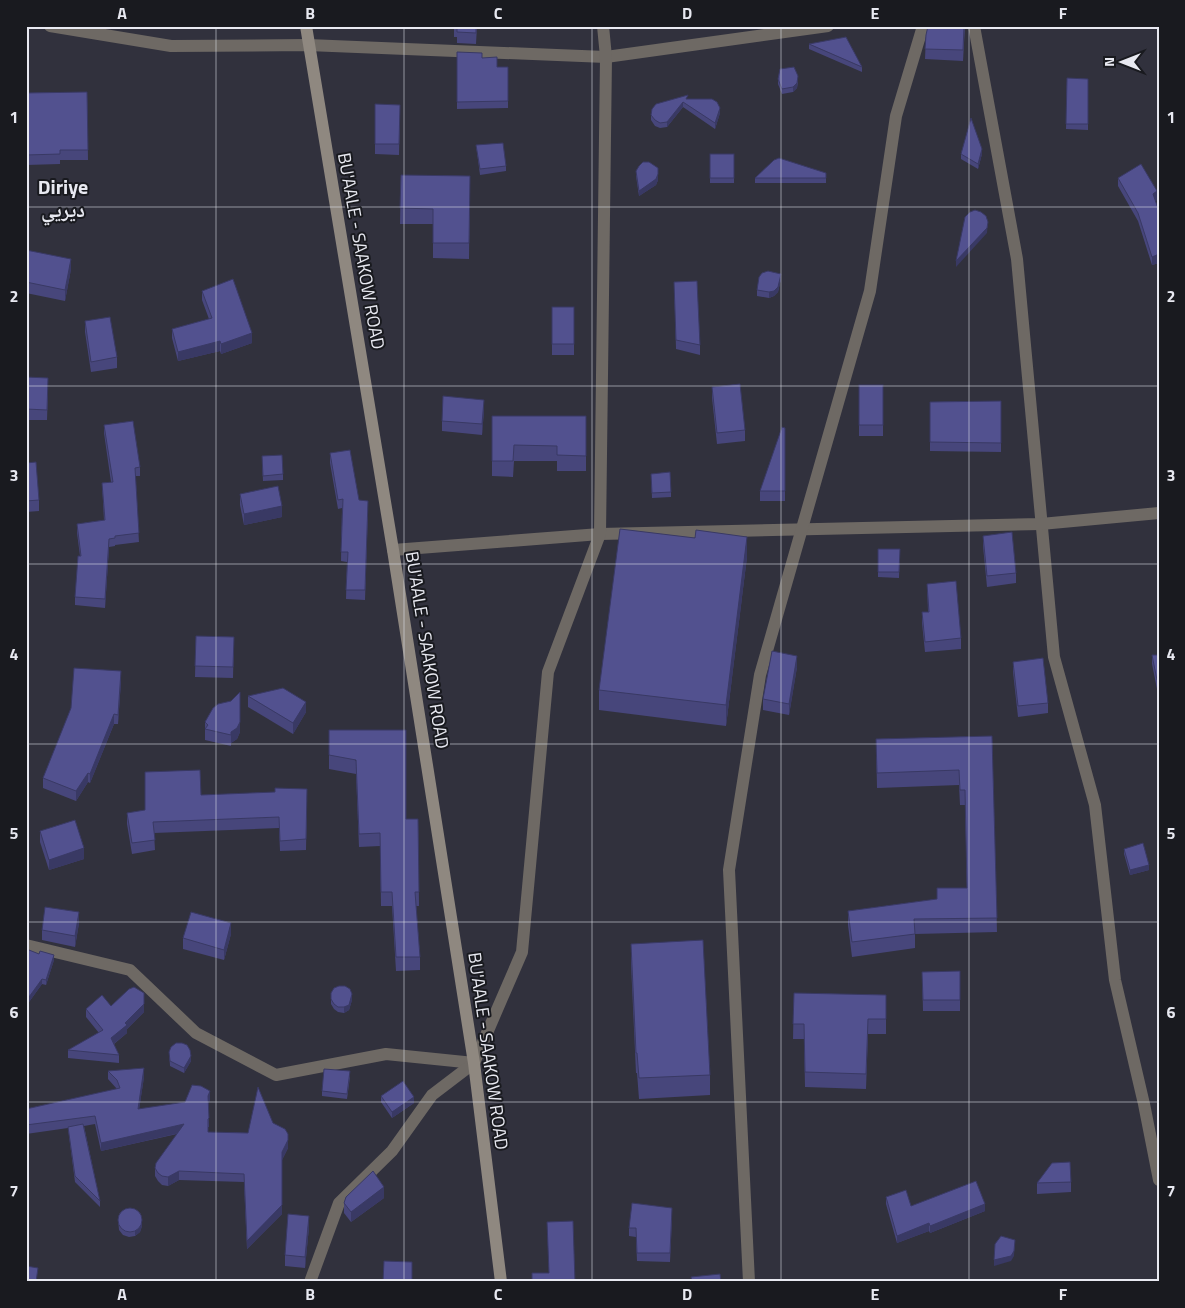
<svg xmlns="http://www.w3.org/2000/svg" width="1185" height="1308" viewBox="0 0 1185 1308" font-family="'Titillium Web','Noto Naskh Arabic',sans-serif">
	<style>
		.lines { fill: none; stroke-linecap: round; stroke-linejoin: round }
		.minor { stroke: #6e6964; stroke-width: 12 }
		.secondary { stroke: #8f8880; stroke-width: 12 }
		.wall { fill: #47467b }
		.shaded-wall { fill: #393964 }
		.building { fill: #52518f; stroke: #393964 }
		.grid { fill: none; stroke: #e8e9f1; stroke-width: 1; stroke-opacity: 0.55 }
		.labels { text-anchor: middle; stroke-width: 4; stroke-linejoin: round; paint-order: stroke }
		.street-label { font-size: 18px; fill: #e8e9f1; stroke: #191a1f }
		.quarter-label { font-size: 20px; font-weight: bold; fill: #e8e9f1; stroke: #191a1f }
		.neatline { fill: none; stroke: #e8e9f1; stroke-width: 2 }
		.grid-label { font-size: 16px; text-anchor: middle; font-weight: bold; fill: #e8e9f1 }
	</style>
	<rect width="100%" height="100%" fill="#31313d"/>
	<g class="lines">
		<g class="minor">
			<polyline points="50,26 171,46 308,45 606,57 828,26"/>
			<polyline points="974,26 1017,259 1054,657 1095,805 1115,980 1144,1104 1159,1180"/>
			<polyline points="393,550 600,534 1041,524 1159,513"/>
			<polyline points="26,945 130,970 196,1033 276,1075 386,1054 474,1063"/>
			<polyline points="310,1282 339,1203 392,1151 432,1095 474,1063 522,952 548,672 600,534 606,57 603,26"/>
			<polyline points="749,1282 729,870 760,675 870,291 896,116 923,26"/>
		</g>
		<polyline class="secondary" points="306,26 393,550 474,1063 501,1282"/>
	</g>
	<g class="wall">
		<polygon points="454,26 477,26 476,44 457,43 457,37 454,37"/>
		<polygon points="965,26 963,61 925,59 926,35"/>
		<polygon points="809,44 862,67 862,72 809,49"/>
		<polygon points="457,52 482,58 497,67 508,67 508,108 457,109"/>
		<polygon points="1067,78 1088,79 1088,130 1066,129"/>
		<polygon points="778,79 798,82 797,88 793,92 782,94 778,84"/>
		<polygon points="87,92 88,160 60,160 60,164 26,165 26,93"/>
		<polygon points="688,99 720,113 715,129 683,107 667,127 660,128 655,126 651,120 651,115"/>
		<polygon points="375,104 400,105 399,155 375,154"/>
		<polygon points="476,145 506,166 506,171 480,175"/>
		<rect x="710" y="154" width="24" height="29"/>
		<polygon points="961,154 982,154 978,169 961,159"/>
		<polygon points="779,158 826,178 826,183 755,183 755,178"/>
		<polygon points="636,171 658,180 656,185 639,196 636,176"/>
		<polygon points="401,175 470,176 469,259 433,258 433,224 400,224"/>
		<polygon points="1118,178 1157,200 1155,201 1159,211 1159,263 1152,265 1138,221 1118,186"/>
		<polygon points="26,250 71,269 65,301 26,293"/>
		<polygon points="781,279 778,292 774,296 769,298 757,296 757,290"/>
		<polygon points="674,282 700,345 700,355 676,349"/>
		<polygon points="202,291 252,343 221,354 220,351 178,361 172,338 172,329 209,319 202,300"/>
		<rect x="552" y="307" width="22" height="48"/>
		<polygon points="85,321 117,357 117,368 91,372 85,332"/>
		<polygon points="26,377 48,388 47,420 26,420"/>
		<rect x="859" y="385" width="24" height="51"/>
		<polygon points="712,387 745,430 745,441 717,444 712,398"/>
		<polygon points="1001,401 1001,452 930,451 930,402"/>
		<polygon points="484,410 482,435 442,431 442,421"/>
		<polygon points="492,416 586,416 586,471 557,471 557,461 514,461 513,477 492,476"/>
		<polygon points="104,425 140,467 140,476 135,476 139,542 115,545 115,546 109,547 105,608 75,605 75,597 80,556 77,533 77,524 104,520 102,483 111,482 104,433"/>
		<polygon points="785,428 785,501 760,501 760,491"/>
		<polygon points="330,453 359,500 368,510 365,600 346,599 347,562 341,561 342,508 338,509 330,463"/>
		<polygon points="262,461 283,474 283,480 263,481"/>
		<polygon points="26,463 39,500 39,511 26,512"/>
		<polygon points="651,474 671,492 671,497 652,498"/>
		<polygon points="240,494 282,517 244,525 240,505"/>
		<polygon points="983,536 1016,573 1016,583 987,587 983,546"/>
		<polygon points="695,538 747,557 726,726 599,710 599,690"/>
		<polygon points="878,549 900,549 899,578 878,577"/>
		<polygon points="927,584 961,638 961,649 925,652 922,623 922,612 928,612"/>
		<polygon points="196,636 234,637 233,678 195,677"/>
		<polygon points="1152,655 1159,655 1159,689 1157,689 1152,664"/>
		<polygon points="1013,662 1048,703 1048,713 1018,717 1013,672"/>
		<polygon points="797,667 789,715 763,710 763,699"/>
		<polygon points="121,681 118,724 114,724 90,783 88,782 76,801 43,788 43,778"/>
		<polygon points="248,696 306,712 293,734 248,707"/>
		<polygon points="205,722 240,732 237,739 231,743 231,746 205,740"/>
		<polygon points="329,730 406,819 418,819 419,906 416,906 420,957 420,970 396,971 392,906 381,906 380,846 359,847 356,774 329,769"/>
		<polygon points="992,736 997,932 915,934 915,948 852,957 848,925 848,911 937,899 967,888 965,805 960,805 959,785 877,788 876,739"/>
		<polygon points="201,795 307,800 306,850 280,851 279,828 154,833 155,850 132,854 127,824 127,813 145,810"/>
		<polygon points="40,831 84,859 49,870 40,842"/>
		<polygon points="1124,849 1149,870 1130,875 1124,854"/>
		<polygon points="79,923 75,947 42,940 42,930"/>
		<polygon points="231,934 224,960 183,949 183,938"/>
		<polygon points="631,944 710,1075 710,1095 639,1099 637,1073 636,1073 631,964"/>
		<polygon points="26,958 54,960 46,985 42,984 29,1002 26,981"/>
		<polygon points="960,971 960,1011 923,1011 922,972"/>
		<polygon points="331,993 352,1000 349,1010 344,1013 338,1012 334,1009 331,1004"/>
		<polygon points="794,993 886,995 886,1034 868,1034 866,1089 805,1087 804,1039 793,1039"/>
		<polygon points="111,1006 144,1012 127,1029 127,1033 114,1044 119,1055 119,1063 68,1058 68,1050 99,1033 86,1017 86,1009"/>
		<polygon points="169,1052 191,1061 184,1073 170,1066"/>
		<polygon points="108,1071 144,1077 139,1109 210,1100 208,1103 209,1127 208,1127 208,1132 248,1133 273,1123 288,1148 282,1160 282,1214 247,1249 244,1182 179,1180 168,1186 162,1185 158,1181 155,1176 155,1168 177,1134 101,1151 95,1124 84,1126 100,1201 100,1207 75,1182 68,1128 26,1134 26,1109 117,1089 108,1079"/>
		<polygon points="350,1077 347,1099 322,1096 322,1091"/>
		<polygon points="381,1096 414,1103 392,1118 381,1102"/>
		<polygon points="1071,1182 1071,1192 1037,1194 1037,1183"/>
		<polygon points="886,1197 911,1206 985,1211 930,1233 929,1231 897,1243 886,1204"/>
		<polygon points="384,1198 351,1222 344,1213 344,1203"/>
		<polygon points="672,1217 670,1262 637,1261 636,1237 629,1236 629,1228"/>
		<polygon points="118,1219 142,1226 140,1232 135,1236 129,1237 123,1235 119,1230"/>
		<polygon points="309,1227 305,1268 285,1266 285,1255"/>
	</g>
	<g class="shaded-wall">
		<polygon points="798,76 797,88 793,92 793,87"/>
		<polygon points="683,102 683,107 667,127 667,122"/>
		<polygon points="720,108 720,113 715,129 715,123"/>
		<polygon points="982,149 982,154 978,169 978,164"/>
		<polygon points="658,174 658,180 656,185 639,196 639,191"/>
		<polygon points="1157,191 1157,200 1153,202 1153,194"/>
		<polygon points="988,222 987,233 956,267 956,261"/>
		<polygon points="1159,254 1159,263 1152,265 1152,257"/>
		<polygon points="71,259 71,269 65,301 65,290"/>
		<polygon points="781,274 781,279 778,292 774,296 769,298 769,292"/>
		<polygon points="252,333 252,343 221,354 221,344"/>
		<polygon points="220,341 220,351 178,361 178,352"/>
		<polygon points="484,400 484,410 482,435 482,424"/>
		<polygon points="282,506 282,517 244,525 244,514"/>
		<polygon points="747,537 747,557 726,726 726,705"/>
		<polygon points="109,539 109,547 105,608 105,599"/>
		<polygon points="797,656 797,667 789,715 789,704"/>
		<polygon points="121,671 121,681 118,724 118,715"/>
		<polygon points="306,702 306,712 293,734 293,723"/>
		<polygon points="114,714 114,724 90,783 90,774"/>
		<polygon points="240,722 240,732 237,739 231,743 231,732"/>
		<polygon points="88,773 88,782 76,801 76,791"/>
		<polygon points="84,848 84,859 49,870 49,860"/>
		<polygon points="1149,865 1149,870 1130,875 1130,870"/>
		<polygon points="79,912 79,923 75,947 75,936"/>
		<polygon points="231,923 231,934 224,960 224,950"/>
		<polygon points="54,955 54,960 46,985 46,980"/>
		<polygon points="42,979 42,984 29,1002 29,997"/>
		<polygon points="352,994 352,1000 349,1010 344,1013 344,1007"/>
		<polygon points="144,1004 144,1012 127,1029 127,1033 111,1046 111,1038"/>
		<polygon points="191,1056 191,1061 184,1073 184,1068"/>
		<polygon points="144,1068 144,1077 138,1117 138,1109"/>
		<polygon points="210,1091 210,1100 208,1105 208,1096"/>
		<polygon points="414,1097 414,1103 392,1118 392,1112"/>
		<polygon points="184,1124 184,1132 101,1151 101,1143"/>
		<polygon points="288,1140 288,1148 282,1160 282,1152"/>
		<polygon points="179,1171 179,1180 168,1186 168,1177"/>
		<polygon points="384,1187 384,1198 351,1222 351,1212"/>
		<polygon points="985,1204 985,1211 930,1233 930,1226"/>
		<polygon points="282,1205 282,1214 247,1249 247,1241"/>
		<polygon points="309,1216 309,1227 305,1268 305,1257"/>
		<polygon points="142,1221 142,1226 140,1232 135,1236 135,1231"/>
		<polygon points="929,1223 929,1231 897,1243 897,1236"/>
		<polygon points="1015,1240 1014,1256 1011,1261 994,1266 994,1260"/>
	</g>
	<g class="building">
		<polygon points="457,26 476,26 476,33 457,32"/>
		<polygon points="928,26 964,26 963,50 925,49 926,35"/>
		<polygon points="846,37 862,67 809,44"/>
		<polygon points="457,52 482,53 482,58 497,57 497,67 508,67 508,101 457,102"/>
		<polygon points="794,67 798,76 797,83 793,87 782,89 778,79 780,69"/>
		<polygon points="1067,78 1088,79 1088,124 1066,124"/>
		<polygon points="87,92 88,150 60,150 60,154 26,155 26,93"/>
		<polygon points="688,95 686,99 712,99 717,102 720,108 715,123 683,102 667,122 660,123 655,120 651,115 652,109 656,104"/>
		<polygon points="375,104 400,105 399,144 375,144"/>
		<polygon points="971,118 982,149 978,164 961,154"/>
		<polygon points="503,143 506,166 480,169 476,145"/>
		<rect x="710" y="154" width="24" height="24"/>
		<polygon points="779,158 826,173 826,178 755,178 774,160"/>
		<polygon points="643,162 649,162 658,168 658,174 656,179 639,191 636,171 639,166"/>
		<polygon points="1141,164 1157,191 1153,194 1159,211 1159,254 1152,257 1138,213 1118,178"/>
		<polygon points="401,175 470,176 469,243 433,243 433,209 400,208"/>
		<polygon points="975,210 981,212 986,216 988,222 987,228 956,261 965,217 970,212"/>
		<polygon points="26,250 71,259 65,290 26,282"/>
		<polygon points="768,271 781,274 778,287 774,291 769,292 757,290 759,277 762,273"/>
		<polygon points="233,279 252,333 221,344 220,341 178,352 172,329 212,318 202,291"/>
		<polygon points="697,281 700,345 676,340 674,282"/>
		<rect x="552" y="307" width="22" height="37"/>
		<polygon points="110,317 117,357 91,362 85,321"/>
		<polygon points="26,377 48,378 47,410 26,409"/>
		<polygon points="740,384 745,430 717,433 712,387"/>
		<rect x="859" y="385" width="24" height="40"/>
		<polygon points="443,396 484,400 482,424 442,421"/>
		<polygon points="1001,401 1001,443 930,442 930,402"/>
		<polygon points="492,416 586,416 586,456 557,455 557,446 514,445 513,461 492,461"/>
		<polygon points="133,421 140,467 135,468 139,533 115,536 115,538 109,539 105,599 75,597 78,556 81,556 77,524 105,520 102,483 113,482 104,425"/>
		<polygon points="782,427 785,428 785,491 760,491"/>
		<polygon points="350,450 359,500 368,501 365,590 346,590 348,552 341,552 343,499 338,500 330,453"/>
		<polygon points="282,455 283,474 263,476 262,456"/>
		<polygon points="36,462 39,500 26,501 26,463"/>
		<polygon points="670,472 671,492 652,493 651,474"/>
		<polygon points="278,486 282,506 244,514 240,494"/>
		<polygon points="620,529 695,538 696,530 747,537 726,705 599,690"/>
		<polygon points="1012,532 1016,573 987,576 983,536"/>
		<polygon points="878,549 900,549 899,572 878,572"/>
		<polygon points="956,581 961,638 925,642 922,612 929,612 927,584"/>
		<polygon points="196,636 234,637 233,667 195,666"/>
		<polygon points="772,651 797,656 789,704 763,699"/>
		<polygon points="1152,655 1159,655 1159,680 1157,680"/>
		<polygon points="1043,658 1048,703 1018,706 1013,662"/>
		<polygon points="74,668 121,671 118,715 114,714 90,774 88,773 76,791 43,778 71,708"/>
		<polygon points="283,688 306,702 293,723 248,696"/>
		<polygon points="240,692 240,722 237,728 231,732 231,735 205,729 208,725 205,722 213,708 218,704 231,701"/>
		<polygon points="329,730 406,730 406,819 418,819 419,892 415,892 420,957 396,957 392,892 381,892 380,833 359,834 356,760 329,755"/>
		<polygon points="992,736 997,918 914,919 915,934 852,942 848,911 937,899 937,888 967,888 965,790 960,790 959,770 877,773 876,739"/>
		<polygon points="200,770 201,795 275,792 275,788 307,789 306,839 280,841 279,817 153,822 155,840 132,843 127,813 145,810 145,772"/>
		<polygon points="75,820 84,848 49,860 40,831"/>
		<polygon points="1143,843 1149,865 1130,870 1124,849"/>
		<polygon points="45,907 79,912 75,936 42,930"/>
		<polygon points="191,912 231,923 224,950 183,938"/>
		<polygon points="703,940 710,1075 639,1078 637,1053 636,1053 631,944"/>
		<polygon points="29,950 39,954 40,951 54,955 46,980 42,979 29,997 26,976 26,958"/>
		<polygon points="960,971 960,1000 923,1000 922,972"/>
		<polygon points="339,986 345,986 350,989 352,994 349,1005 344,1007 338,1007 334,1004 331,999 331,993 334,988"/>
		<polygon points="134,987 144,993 144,1004 125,1023 127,1025 111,1038 119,1055 68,1050 103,1030 86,1009 102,995 111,1006 129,989"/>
		<polygon points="794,993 886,995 886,1019 868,1019 866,1074 805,1072 804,1024 793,1024"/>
		<polygon points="176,1043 182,1043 187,1045 190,1050 191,1056 184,1068 170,1061 169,1052 171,1047"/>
		<polygon points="144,1068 138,1109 185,1102 192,1085 201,1086 210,1091 208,1096 209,1118 208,1119 208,1132 248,1133 258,1087 273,1123 285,1129 288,1134 288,1140 282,1152 282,1205 247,1241 244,1174 179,1171 168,1177 162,1176 158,1173 155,1168 156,1163 184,1124 101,1143 95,1116 26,1125 26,1109 120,1088 117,1080 108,1071"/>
		<polygon points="324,1069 350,1071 347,1094 322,1091"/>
		<polygon points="403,1081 414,1097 392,1112 381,1096"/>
		<polygon points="83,1124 100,1201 75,1176 68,1127"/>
		<polygon points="1070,1162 1071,1182 1037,1183 1052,1163"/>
		<polygon points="373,1171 384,1187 351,1212 344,1203 346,1197"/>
		<polygon points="976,1181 985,1204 930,1226 929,1223 897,1236 886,1197 906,1190 911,1206"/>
		<polygon points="632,1203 672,1208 670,1253 637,1253 636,1228 629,1228"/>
		<circle cx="130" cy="1220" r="12"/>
		<polygon points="288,1214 309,1216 305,1257 285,1255"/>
		<polygon points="573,1221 575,1282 532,1282 532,1273 549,1273 547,1222"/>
		<polygon points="1001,1236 1015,1240 1014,1251 1011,1256 994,1260 995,1244"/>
		<polygon points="384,1261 412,1262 412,1282 383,1282"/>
		<polygon points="26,1266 38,1268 36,1282 26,1282"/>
		<polygon points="720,1274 721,1282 692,1282 691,1277"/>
	</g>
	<path class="grid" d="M216,26V1282M404,26V1282M592,26V1282M781,26V1282M969,26V1282M26,207H1159M26,386H1159M26,564H1159M26,744H1159M26,922H1159M26,1102H1159"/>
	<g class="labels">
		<g class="street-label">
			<text transform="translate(361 251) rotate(80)" y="6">BU'AALE - SAAKOW ROAD</text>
			<text transform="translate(427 650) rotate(81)" y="6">BU'AALE - SAAKOW ROAD</text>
			<text transform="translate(488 1051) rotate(82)" y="6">BU'AALE - SAAKOW ROAD</text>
		</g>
		<g class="quarter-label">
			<text x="63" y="194">Diriye<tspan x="63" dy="23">ديريي</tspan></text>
		</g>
	</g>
	<rect width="1185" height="1308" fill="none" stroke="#191a1f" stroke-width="55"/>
	<g transform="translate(1122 62) rotate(270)" stroke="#191a1f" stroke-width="4" paint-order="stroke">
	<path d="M0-4L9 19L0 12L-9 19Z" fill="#e8e9f1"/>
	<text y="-8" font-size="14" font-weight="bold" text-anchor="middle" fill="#e8e9f1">N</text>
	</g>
	<rect x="28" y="28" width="1130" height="1252" class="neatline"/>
	<g class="grid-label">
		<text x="122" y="19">A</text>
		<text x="310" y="19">B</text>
		<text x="498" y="19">C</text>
		<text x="687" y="19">D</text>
		<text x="875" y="19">E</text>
		<text x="1063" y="19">F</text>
		<text x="14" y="123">1</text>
		<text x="1171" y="123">1</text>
		<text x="14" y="302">2</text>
		<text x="1171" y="302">2</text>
		<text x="14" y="481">3</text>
		<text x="1171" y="481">3</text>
		<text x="14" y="660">4</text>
		<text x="1171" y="660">4</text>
		<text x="14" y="839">5</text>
		<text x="1171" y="839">5</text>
		<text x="14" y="1018">6</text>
		<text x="1171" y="1018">6</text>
		<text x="14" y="1197">7</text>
		<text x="1171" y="1197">7</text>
		<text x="122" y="1300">A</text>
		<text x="310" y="1300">B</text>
		<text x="498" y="1300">C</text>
		<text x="687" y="1300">D</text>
		<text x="875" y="1300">E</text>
		<text x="1063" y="1300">F</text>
	</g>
</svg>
